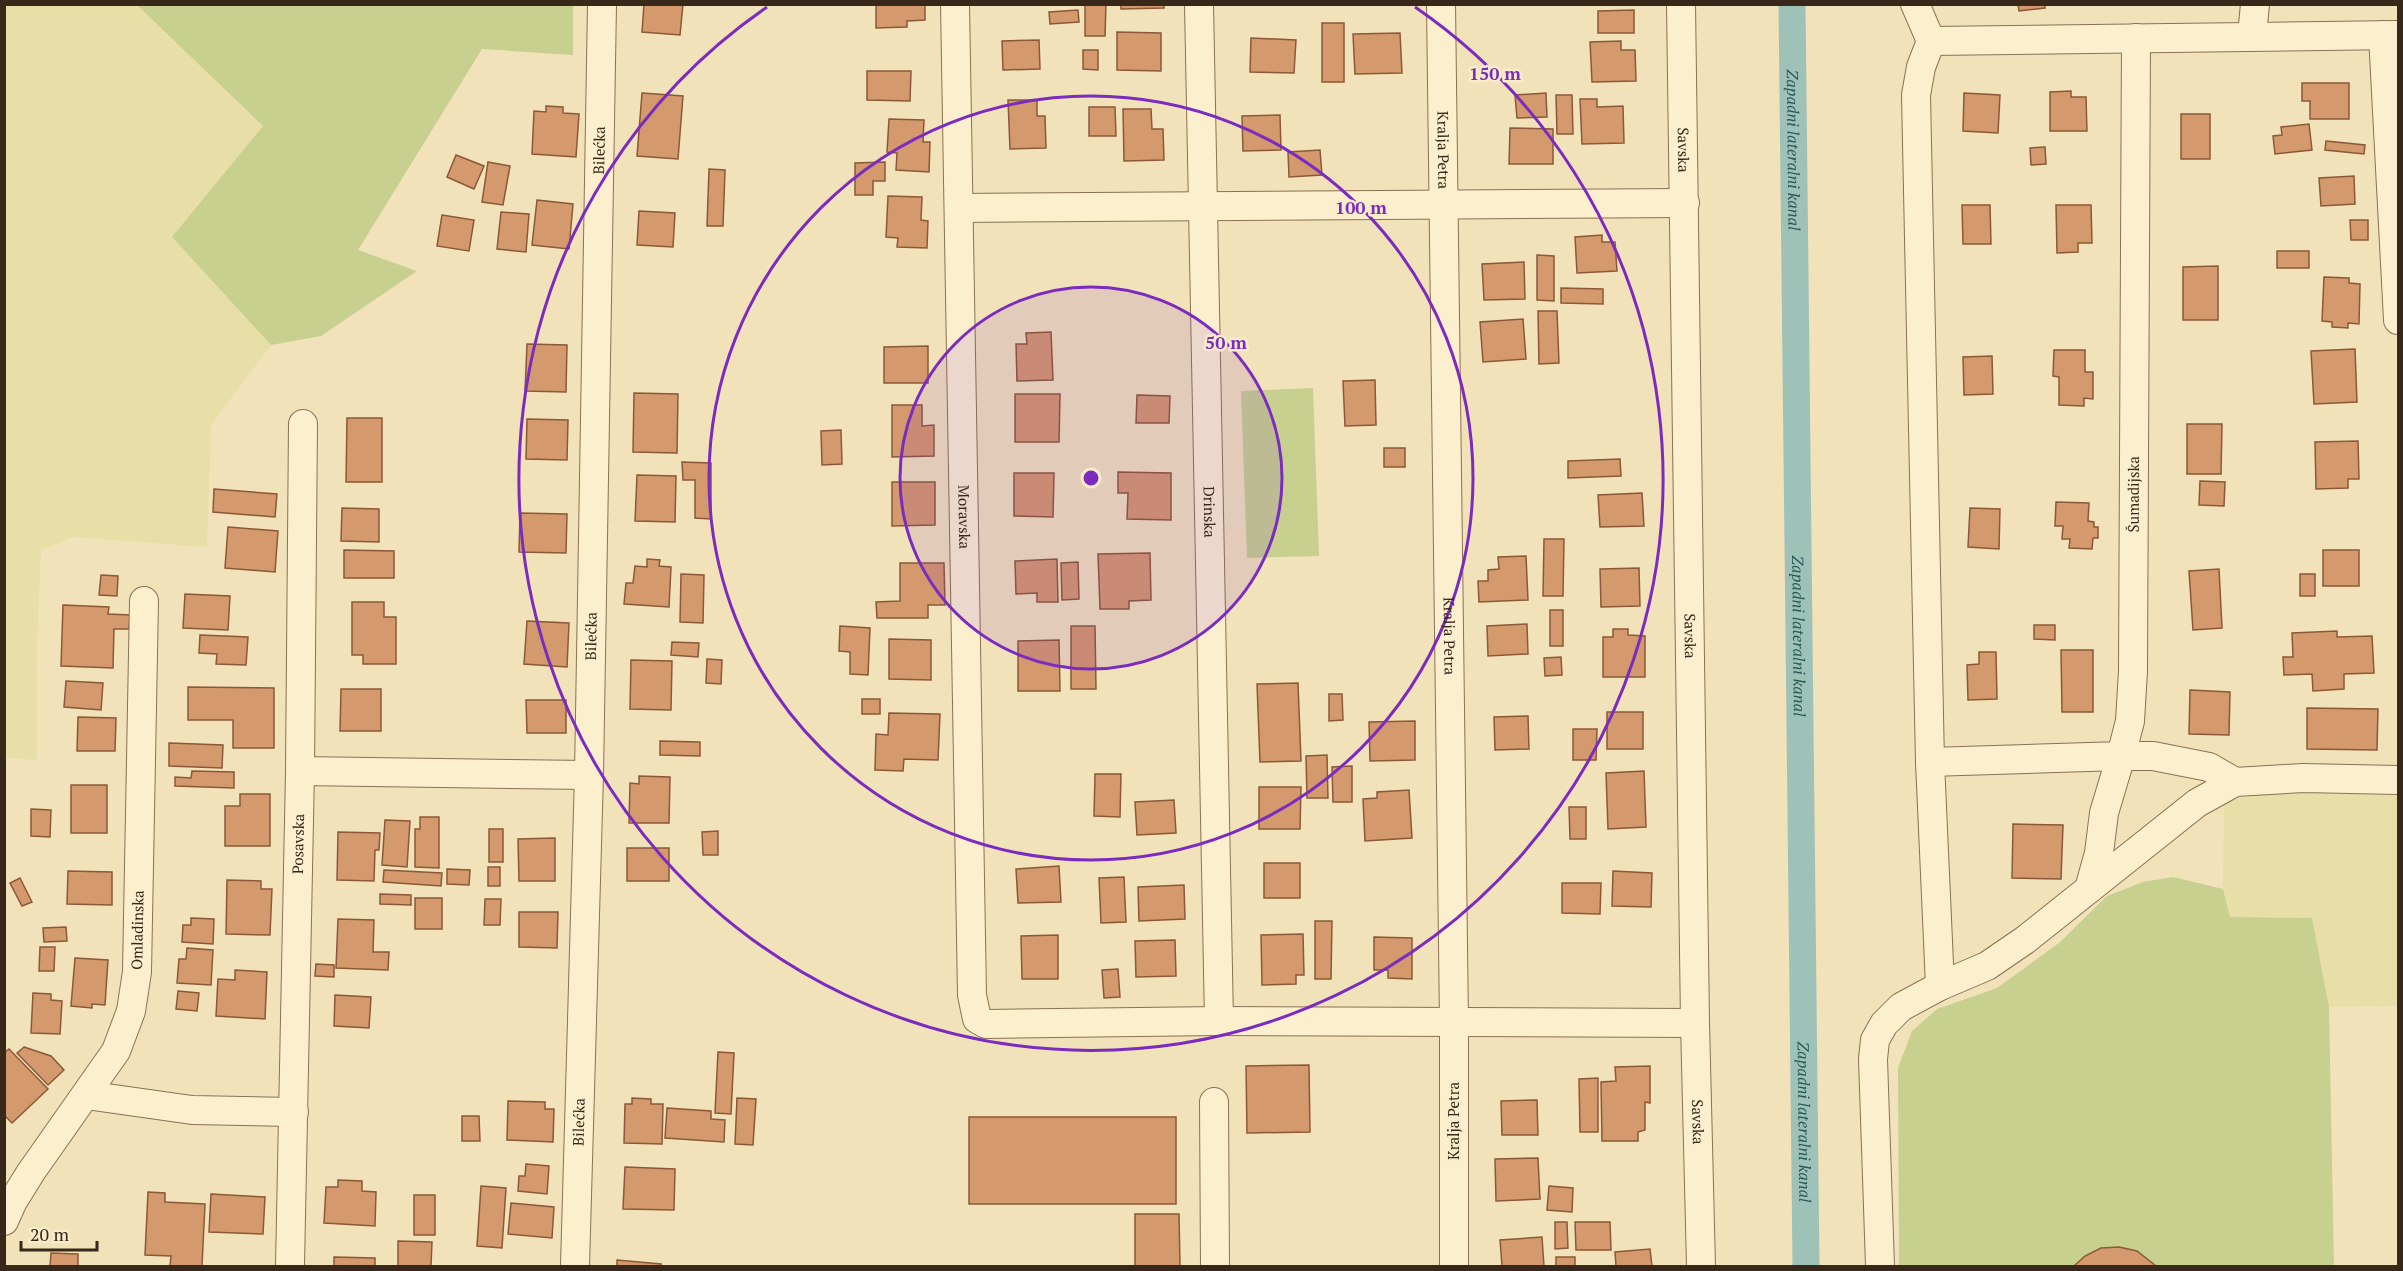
<svg xmlns="http://www.w3.org/2000/svg" width="2403" height="1271" viewBox="0 0 2403 1271" font-family="'PT Serif',serif">
	<style>
		.farmland { fill: #e8dea7 }
		.green { fill: #c7d08e }
		.lines { fill: none; stroke-linecap: round; stroke-linejoin: round }
		.canal { stroke: #9fc2b8; stroke-width: 27 }
		.building { fill: #d4996c; stroke: #8b5937; stroke-width: 1.5 }
		.minor-casing { stroke: #8a7153; stroke-width: 30 }
		.minor { stroke: #fcefce; stroke-width: 28 }
		.ring { fill: none; stroke: #7b2cbf; stroke-width: 3 }
		.labels { text-anchor: middle; stroke-width: 5; stroke-linejoin: round; paint-order: stroke }
		.street-label { font-size: 15px; fill: #372819; stroke: #f8ecca }
		.water-label { font-size: 16px; font-style: italic; fill: #275956; stroke: #f8ecca }
		.centre { fill: #7b2cbf; stroke: #f8ecca; stroke-width: 3 }
		.ring-label { font-size: 18px; text-anchor: middle; font-weight: bold; fill: #7b2cbf; stroke: #f8ecca; stroke-width: 5; stroke-linejoin: round; paint-order: stroke }
	</style>
	<rect width="100%" height="100%" fill="#f2e2ba"/>
	<g class="farmland">
		<polygon points="5,5 137,5 263,126 172,237 271,345 211,425 207,547 73,537 41,550 37,643 37,760 5,758"/>
		<polygon points="2273,792 2398,795 2398,1006 2329,1007 2312,918 2230,917 2223,889 2224,801"/>
	</g>
	<g class="green">
		<polygon points="137,5 573,5 573,55 482,49 358,250 417,271 321,336 271,345 172,237 263,126"/>
		<polygon points="1313,388 1319,556 1247,558 1241,391"/>
		<polygon points="2173,877 2223,889 2230,917 2312,918 2329,1007 2334,1266 1899,1266 1898,1068 1912,1031 1937,1009 1997,988 2059,943 2107,896 2143,882"/>
	</g>
	<g class="lines">
		<path class="canal" id="s1" d="M1792,4L1806,1266"/>
	</g>
	<g class="building">
		<polygon points="644,4 683,4 680,35 642,32"/>
		<polygon points="876,4 925,4 925,20 907,21 907,27 876,28"/>
		<polygon points="1085,4 1106,4 1105,36 1085,36"/>
		<polygon points="1121,4 1164,4 1164,8 1121,9"/>
		<polygon points="2018,4 2045,4 2045,8 2019,11"/>
		<polygon points="1078,10 1079,22 1050,24 1049,12"/>
		<polygon points="1634,10 1634,33 1598,33 1598,11"/>
		<rect x="1322" y="23" width="22" height="59"/>
		<polygon points="1117,32 1161,33 1161,71 1117,70"/>
		<polygon points="1400,33 1402,73 1355,74 1353,34"/>
		<polygon points="1251,38 1296,40 1294,73 1250,72"/>
		<polygon points="1039,40 1040,69 1003,70 1002,41"/>
		<polygon points="1621,41 1621,50 1635,50 1636,81 1592,82 1590,42"/>
		<polygon points="1083,50 1098,50 1098,70 1083,69"/>
		<polygon points="867,71 911,71 910,101 867,100"/>
		<polygon points="2302,83 2349,83 2349,119 2310,119 2310,101 2302,101"/>
		<polygon points="2071,91 2071,97 2086,97 2087,131 2050,131 2050,92"/>
		<polygon points="642,93 683,96 678,159 637,156"/>
		<polygon points="1546,93 1547,117 1517,118 1515,95"/>
		<polygon points="1964,93 2000,95 1998,133 1963,131"/>
		<polygon points="1556,95 1572,95 1573,134 1557,134"/>
		<polygon points="1580,99 1597,99 1597,107 1623,106 1624,143 1582,144"/>
		<polygon points="1008,100 1037,100 1037,116 1045,116 1046,148 1010,149"/>
		<polygon points="546,106 563,107 563,113 579,114 576,157 532,154 534,111 546,112"/>
		<polygon points="1089,107 1115,107 1116,136 1089,136"/>
		<polygon points="1123,109 1151,109 1152,129 1163,129 1164,160 1124,161"/>
		<rect x="2181" y="114" width="29" height="45"/>
		<polygon points="1280,115 1281,150 1243,151 1242,116"/>
		<polygon points="889,119 924,120 923,142 930,142 929,172 896,170 897,153 887,152"/>
		<polygon points="2309,124 2312,150 2275,154 2273,136 2282,135 2281,127"/>
		<polygon points="1510,128 1553,129 1553,164 1509,164"/>
		<polygon points="2326,141 2365,145 2364,154 2325,150"/>
		<polygon points="2045,147 2046,164 2031,165 2030,148"/>
		<polygon points="1320,150 1322,175 1289,177 1288,152"/>
		<polygon points="456,155 484,166 474,189 447,177"/>
		<polygon points="488,162 510,166 503,205 482,202"/>
		<polygon points="885,162 885,181 873,181 873,195 855,195 855,163"/>
		<polygon points="709,169 725,170 723,226 707,226"/>
		<polygon points="2354,176 2355,204 2321,206 2319,178"/>
		<polygon points="888,196 922,197 921,220 928,221 927,248 897,247 898,238 886,237"/>
		<polygon points="537,200 573,204 569,249 532,245"/>
		<polygon points="1962,205 1990,205 1991,244 1963,244"/>
		<polygon points="2056,205 2091,205 2092,243 2078,243 2078,252 2057,253"/>
		<polygon points="639,211 675,213 673,247 637,245"/>
		<polygon points="501,212 529,214 526,252 497,249"/>
		<polygon points="442,215 474,220 469,251 437,246"/>
		<polygon points="2350,220 2368,220 2368,240 2351,240"/>
		<polygon points="1602,235 1602,242 1615,242 1617,271 1577,273 1575,237"/>
		<rect x="2277" y="251" width="32" height="17"/>
		<polygon points="1537,255 1554,256 1554,301 1537,300"/>
		<polygon points="1524,262 1525,299 1484,300 1482,264"/>
		<polygon points="2218,266 2218,320 2183,320 2183,267"/>
		<polygon points="2324,277 2349,278 2349,283 2360,284 2359,324 2348,323 2348,328 2332,327 2332,322 2322,321"/>
		<polygon points="1561,288 1603,289 1603,304 1561,303"/>
		<polygon points="1538,311 1557,311 1559,363 1539,364"/>
		<polygon points="1523,319 1526,359 1483,362 1480,322"/>
		<polygon points="1051,332 1053,380 1017,381 1016,344 1027,344 1026,333"/>
		<polygon points="527,344 567,345 566,392 525,391"/>
		<polygon points="928,346 928,383 884,383 884,347"/>
		<polygon points="2355,349 2357,402 2314,404 2311,351"/>
		<polygon points="2054,350 2085,350 2085,372 2093,372 2093,399 2084,398 2084,406 2059,405 2059,377 2053,376"/>
		<polygon points="1992,356 1993,394 1964,395 1963,357"/>
		<polygon points="1375,380 1376,425 1345,426 1343,381"/>
		<polygon points="634,393 678,394 677,453 633,452"/>
		<polygon points="1015,394 1060,394 1059,442 1015,442"/>
		<polygon points="1137,395 1170,396 1169,423 1136,423"/>
		<polygon points="892,405 922,405 922,426 934,425 934,456 892,457"/>
		<polygon points="347,418 382,418 382,482 346,482"/>
		<polygon points="527,419 568,420 567,460 526,459"/>
		<polygon points="2187,424 2222,424 2221,474 2187,474"/>
		<polygon points="841,430 842,464 822,465 821,431"/>
		<polygon points="2358,441 2359,479 2348,479 2348,488 2316,489 2315,442"/>
		<rect x="1384" y="448" width="21" height="19"/>
		<polygon points="1620,459 1621,476 1568,478 1568,461"/>
		<polygon points="682,462 711,463 711,519 695,518 695,480 683,480"/>
		<polygon points="1118,472 1171,473 1171,520 1127,519 1128,493 1118,493"/>
		<polygon points="1014,473 1054,473 1053,517 1014,516"/>
		<polygon points="637,475 676,476 675,522 635,521"/>
		<polygon points="2200,481 2225,482 2224,506 2199,505"/>
		<polygon points="892,482 935,482 935,525 892,526"/>
		<polygon points="214,489 277,494 275,517 213,512"/>
		<polygon points="1642,493 1644,526 1600,527 1598,495"/>
		<polygon points="2056,502 2089,503 2088,521 2094,522 2094,527 2098,527 2098,538 2093,538 2092,549 2069,548 2070,539 2062,539 2063,526 2055,526"/>
		<polygon points="342,508 379,509 379,542 341,541"/>
		<polygon points="1970,508 2000,509 1999,549 1968,547"/>
		<polygon points="520,513 567,514 566,553 519,552"/>
		<polygon points="228,527 278,531 275,572 225,568"/>
		<polygon points="1544,539 1564,539 1563,596 1543,596"/>
		<polygon points="344,550 394,551 394,578 344,578"/>
		<rect x="2323" y="550" width="36" height="36"/>
		<polygon points="1150,553 1151,600 1129,601 1129,609 1100,609 1098,554"/>
		<polygon points="1526,556 1528,600 1479,602 1478,581 1488,581 1488,570 1499,569 1498,557"/>
		<polygon points="647,559 660,560 659,566 671,567 669,607 624,604 626,583 633,583 635,566 647,567"/>
		<polygon points="1057,559 1058,602 1037,602 1037,593 1016,594 1015,561"/>
		<polygon points="1078,562 1079,599 1062,600 1061,563"/>
		<polygon points="900,563 944,563 945,605 928,605 928,618 877,618 876,602 900,601"/>
		<polygon points="1639,568 1640,606 1601,607 1600,569"/>
		<polygon points="2219,569 2222,628 2193,630 2189,571"/>
		<polygon points="681,574 704,575 703,623 680,622"/>
		<rect x="2300" y="574" width="15" height="22"/>
		<polygon points="101,575 118,576 117,596 99,595"/>
		<polygon points="185,594 230,596 228,630 183,628"/>
		<polygon points="352,602 384,602 384,617 396,617 396,664 363,664 363,655 352,655"/>
		<polygon points="63,605 109,607 108,614 130,615 129,629 114,629 113,668 61,666"/>
		<rect x="1550" y="610" width="13" height="36"/>
		<polygon points="527,621 569,623 567,667 524,664"/>
		<polygon points="1527,624 1528,654 1488,656 1487,626"/>
		<polygon points="2034,625 2055,625 2055,640 2034,639"/>
		<polygon points="840,626 870,628 868,675 850,674 850,652 839,651"/>
		<polygon points="1071,626 1095,626 1096,689 1071,689"/>
		<polygon points="1613,629 1628,629 1628,635 1645,636 1645,677 1603,677 1603,637 1613,637"/>
		<polygon points="2337,631 2337,637 2372,636 2374,673 2344,674 2344,689 2313,691 2312,674 2284,675 2283,657 2293,657 2292,633"/>
		<polygon points="200,635 248,637 246,665 216,664 217,654 199,653"/>
		<polygon points="889,639 931,640 931,680 889,679"/>
		<polygon points="1059,640 1060,691 1018,691 1018,641"/>
		<polygon points="672,642 699,643 698,657 671,655"/>
		<polygon points="2061,650 2093,650 2093,712 2062,712"/>
		<polygon points="1979,652 1996,652 1997,699 1968,700 1967,665 1979,664"/>
		<polygon points="1561,657 1562,675 1545,676 1544,658"/>
		<polygon points="707,659 722,660 721,684 706,683"/>
		<polygon points="631,660 672,661 671,710 630,709"/>
		<polygon points="66,681 103,683 101,710 64,707"/>
		<polygon points="1298,683 1301,761 1260,762 1257,684"/>
		<polygon points="188,687 274,688 274,748 233,748 233,720 188,720"/>
		<polygon points="341,689 381,689 381,731 340,731"/>
		<polygon points="2190,690 2230,692 2229,735 2189,734"/>
		<polygon points="1329,694 1342,694 1343,720 1329,721"/>
		<rect x="862" y="699" width="18" height="15"/>
		<polygon points="526,700 566,700 566,733 527,733"/>
		<polygon points="2307,708 2378,709 2377,750 2307,749"/>
		<rect x="1607" y="712" width="36" height="37"/>
		<polygon points="889,713 940,714 938,760 904,759 903,771 875,770 876,734 888,735"/>
		<polygon points="1528,716 1529,749 1495,750 1494,717"/>
		<polygon points="78,717 116,718 115,751 77,751"/>
		<polygon points="1415,721 1415,760 1370,761 1369,722"/>
		<polygon points="1573,729 1597,729 1596,760 1573,760"/>
		<polygon points="660,741 700,742 700,756 660,755"/>
		<polygon points="169,743 223,745 222,768 169,766"/>
		<polygon points="1327,755 1328,798 1307,798 1306,756"/>
		<polygon points="1352,766 1352,802 1333,802 1332,767"/>
		<polygon points="192,771 234,772 234,788 175,786 175,777 191,778"/>
		<polygon points="1644,771 1646,827 1608,829 1606,773"/>
		<polygon points="1095,774 1121,774 1120,817 1094,816"/>
		<polygon points="639,776 670,777 669,823 629,823 630,783 639,784"/>
		<rect x="71" y="785" width="36" height="48"/>
		<polygon points="1259,787 1301,787 1300,829 1259,829"/>
		<polygon points="1409,790 1412,838 1365,841 1363,799 1377,798 1377,792"/>
		<polygon points="240,794 270,794 270,846 225,846 225,806 240,806"/>
		<polygon points="1174,800 1176,833 1137,835 1135,802"/>
		<polygon points="1569,807 1586,807 1586,839 1570,839"/>
		<polygon points="31,809 51,810 50,837 31,836"/>
		<polygon points="420,817 439,817 439,868 415,867 415,829 420,829"/>
		<polygon points="385,820 410,821 407,867 382,865"/>
		<polygon points="2013,824 2063,825 2061,879 2012,878"/>
		<rect x="489" y="829" width="14" height="33"/>
		<polygon points="718,831 718,855 703,855 702,832"/>
		<polygon points="338,832 380,833 379,850 375,850 374,881 337,880"/>
		<polygon points="555,838 555,881 519,881 518,839"/>
		<rect x="627" y="848" width="42" height="33"/>
		<rect x="1264" y="863" width="36" height="35"/>
		<polygon points="1059,866 1061,902 1018,903 1016,869"/>
		<rect x="488" y="867" width="12" height="19"/>
		<polygon points="447,869 470,870 469,885 447,884"/>
		<polygon points="384,870 442,873 441,886 383,882"/>
		<polygon points="68,871 112,872 112,905 67,904"/>
		<polygon points="1613,871 1652,873 1651,907 1612,906"/>
		<polygon points="1124,877 1126,922 1101,923 1099,878"/>
		<polygon points="20,878 32,902 22,906 10,883"/>
		<polygon points="227,880 261,881 261,889 272,889 270,935 226,934"/>
		<polygon points="1562,883 1601,883 1600,914 1562,913"/>
		<polygon points="1184,885 1185,919 1139,921 1138,887"/>
		<polygon points="380,894 411,895 411,905 380,904"/>
		<rect x="415" y="898" width="27" height="31"/>
		<polygon points="485,899 501,899 500,925 484,925"/>
		<polygon points="519,912 558,912 557,948 519,947"/>
		<polygon points="191,918 214,919 213,944 182,942 183,925 191,925"/>
		<polygon points="338,919 374,920 373,952 389,952 388,970 336,968"/>
		<polygon points="1315,921 1332,921 1331,979 1315,979"/>
		<polygon points="66,927 67,941 44,942 43,928"/>
		<polygon points="1303,934 1304,975 1296,975 1296,984 1262,985 1261,935"/>
		<polygon points="1058,935 1058,979 1022,979 1021,936"/>
		<polygon points="1374,937 1412,938 1412,979 1388,978 1388,970 1374,970"/>
		<polygon points="1175,940 1176,976 1136,977 1135,941"/>
		<polygon points="40,947 55,947 54,971 39,971"/>
		<polygon points="187,948 213,950 211,985 177,983 179,959 186,959"/>
		<polygon points="75,958 108,960 105,1005 92,1004 92,1008 71,1006"/>
		<polygon points="316,964 334,965 334,977 315,976"/>
		<polygon points="1118,969 1120,997 1104,998 1102,970"/>
		<polygon points="235,970 267,972 265,1019 216,1016 218,979 235,980"/>
		<polygon points="178,991 199,993 197,1011 176,1009"/>
		<polygon points="33,993 51,994 51,1000 62,1001 60,1034 31,1033"/>
		<polygon points="335,995 371,997 369,1028 334,1026"/>
		<polygon points="24,1047 51,1056 64,1070 48,1085 17,1053"/>
		<polygon points="9,1049 48,1089 12,1123 4,1115 4,1053"/>
		<polygon points="718,1052 734,1053 731,1114 715,1113"/>
		<polygon points="1309,1065 1310,1132 1247,1133 1246,1066"/>
		<polygon points="1650,1066 1650,1103 1645,1102 1645,1130 1638,1132 1638,1141 1602,1141 1601,1082 1616,1081 1615,1067"/>
		<polygon points="1598,1078 1598,1132 1580,1132 1579,1079"/>
		<polygon points="632,1098 651,1099 651,1104 663,1104 662,1144 624,1143 625,1104 632,1104"/>
		<polygon points="737,1098 756,1099 753,1145 735,1144"/>
		<polygon points="1537,1100 1538,1135 1502,1135 1501,1101"/>
		<polygon points="508,1101 545,1102 545,1109 554,1109 553,1142 507,1140"/>
		<polygon points="667,1108 711,1111 711,1119 725,1120 724,1142 665,1138"/>
		<polygon points="462,1116 479,1116 480,1141 462,1141"/>
		<rect x="969" y="1117" width="207" height="87"/>
		<polygon points="1538,1158 1540,1199 1496,1201 1495,1159"/>
		<polygon points="526,1164 549,1166 547,1194 518,1191 519,1176 525,1176"/>
		<polygon points="625,1167 675,1169 674,1210 623,1209"/>
		<polygon points="338,1180 362,1181 362,1191 376,1192 375,1226 324,1223 326,1187 338,1187"/>
		<polygon points="481,1186 506,1188 502,1248 477,1246"/>
		<polygon points="1549,1186 1573,1188 1572,1212 1547,1210"/>
		<polygon points="148,1192 165,1193 165,1202 205,1204 202,1266 170,1266 171,1256 145,1255"/>
		<polygon points="211,1194 265,1197 263,1234 209,1232"/>
		<rect x="414" y="1195" width="21" height="40"/>
		<polygon points="511,1203 554,1207 552,1238 508,1234"/>
		<polygon points="1135,1214 1179,1214 1180,1266 1135,1266"/>
		<polygon points="1555,1222 1567,1222 1568,1248 1555,1249"/>
		<polygon points="1575,1222 1610,1222 1611,1250 1576,1250"/>
		<polygon points="1542,1237 1544,1266 1502,1266 1500,1240"/>
		<polygon points="398,1241 432,1242 431,1266 398,1266"/>
		<polygon points="2119,1247 2137,1251 2156,1266 2074,1266 2085,1256 2101,1248"/>
		<polygon points="1650,1249 1652,1266 1616,1266 1615,1252"/>
		<polygon points="51,1253 78,1254 78,1266 50,1266"/>
		<polygon points="334,1257 375,1258 375,1266 334,1266"/>
		<rect x="1556" y="1257" width="19" height="9"/>
		<polygon points="617,1260 661,1264 661,1266 617,1266"/>
	</g>
	<g class="lines">
		<defs>
			<g id="minor">
				<path id="s2" d="M955,4L972,995L977,1019L986,1024L1219,1021L1695,1023"/>
				<path id="s3" d="M1199,4L1219,1021"/>
				<path id="s4" d="M1441,4L1454,1023V1266"/>
				<path id="s5" d="M1681,4L1695,1023L1701,1266"/>
				<polyline points="1915,4 1931,41 1921,67 1916,95 1930,762 1940,986"/>
				<polyline points="2383,35 2398,320"/>
				<polyline points="2252,36 2255,4"/>
				<polyline points="1931,41 2398,35"/>
				<polyline points="959,208 1685,203"/>
				<path id="s6" d="M1930,762L2121,756L2130,721L2133,671L2136,38"/>
				<polyline points="300,771 589,775"/>
				<polyline points="2089,889 2099,853 2104,813 2121,756 2153,756 2209,767 2235,782"/>
				<polyline points="86,1095 192,1110 294,1112"/>
				<polyline points="1214,1102 1215,1266"/>
				<path id="s7" d="M4,1221L13,1201L31,1172L116,1051L131,1011L137,972L144,601"/>
				<path id="s8" d="M290,1266L300,771L303,424"/>
				<path id="s9" d="M575,1266L589,775L602,4"/>
				<polyline points="1880,1266 1873,1059 1875,1040 1884,1024 1901,1007 1940,986 1987,966 2025,940 2197,803 2235,782 2303,778 2398,780"/>
			</g>
		</defs>
		<use href="#minor" class="minor-casing"/>
		<use href="#minor" class="minor"/>
	</g>
	<circle cx="1091" cy="478" r="191" fill="#7b2cbf" fill-opacity=".12"/>
	<g class="ring">
		<circle cx="1091" cy="478" r="191"/>
		<circle cx="1091" cy="478" r="382"/>
		<path d="M1415 7A572 572 0 1 1 767 7"/>
	</g>
	<g class="labels">
		<g class="street-label">
			<text dy="5" stroke="none"><textPath href="#s9" startOffset="1116">Bilećka</textPath></text>
			<text dy="5" stroke="none"><textPath href="#s4" startOffset="146">Kralja Petra</textPath></text>
			<text dy="5" stroke="none"><textPath href="#s5" startOffset="146">Savska</textPath></text>
			<text dy="5" stroke="none"><textPath href="#s6" startOffset="454">Šumadijska</textPath></text>
			<text dy="5" stroke="none"><textPath href="#s3" startOffset="508">Drinska</textPath></text>
			<text dy="5" stroke="none"><textPath href="#s2" startOffset="513">Moravska</textPath></text>
			<text dy="5" stroke="none"><textPath href="#s4" startOffset="632">Kralja Petra</textPath></text>
			<text dy="5" stroke="none"><textPath href="#s9" startOffset="630">Bilećka</textPath></text>
			<text dy="5" stroke="none"><textPath href="#s5" startOffset="632">Savska</textPath></text>
			<text dy="5" stroke="none"><textPath href="#s8" startOffset="422">Posavska</textPath></text>
			<text dy="5" stroke="none"><textPath href="#s7" startOffset="328">Omladinska</textPath></text>
			<text dy="5" stroke="none"><textPath href="#s9" startOffset="144">Bilećka</textPath></text>
			<text transform="translate(1454 1121) rotate(-90)" y="5">Kralja Petra</text>
			<text dy="5" stroke="none"><textPath href="#s5" startOffset="1118">Savska</textPath></text>
		</g>
		<g class="water-label">
			<text dy="6" stroke="none"><textPath href="#s1" startOffset="146">Zapadni lateralni kanal</textPath></text>
			<text dy="6" stroke="none"><textPath href="#s1" startOffset="632">Zapadni lateralni kanal</textPath></text>
			<text dy="6" stroke="none"><textPath href="#s1" startOffset="1118">Zapadni lateralni kanal</textPath></text>
		</g>
	</g>
	<circle cx="1091" cy="478" r="9" class="centre"/>
	<g class="ring-label">
		<text x="1495" y="80">150 m</text>
		<text x="1361" y="214">100 m</text>
		<text x="1226" y="349">50 m</text>
	</g>
	<rect width="2403" height="1271" fill="none" stroke="#372819" stroke-width="12"/>
	<path d="M21 1241v9h76v-9" fill="none" stroke="#372819" stroke-width="3"/>
	<text x="30" y="1241" font-size="18" fill="#372819" stroke="#f8ecca" stroke-width="4.5" paint-order="stroke">20 m</text>
</svg>
